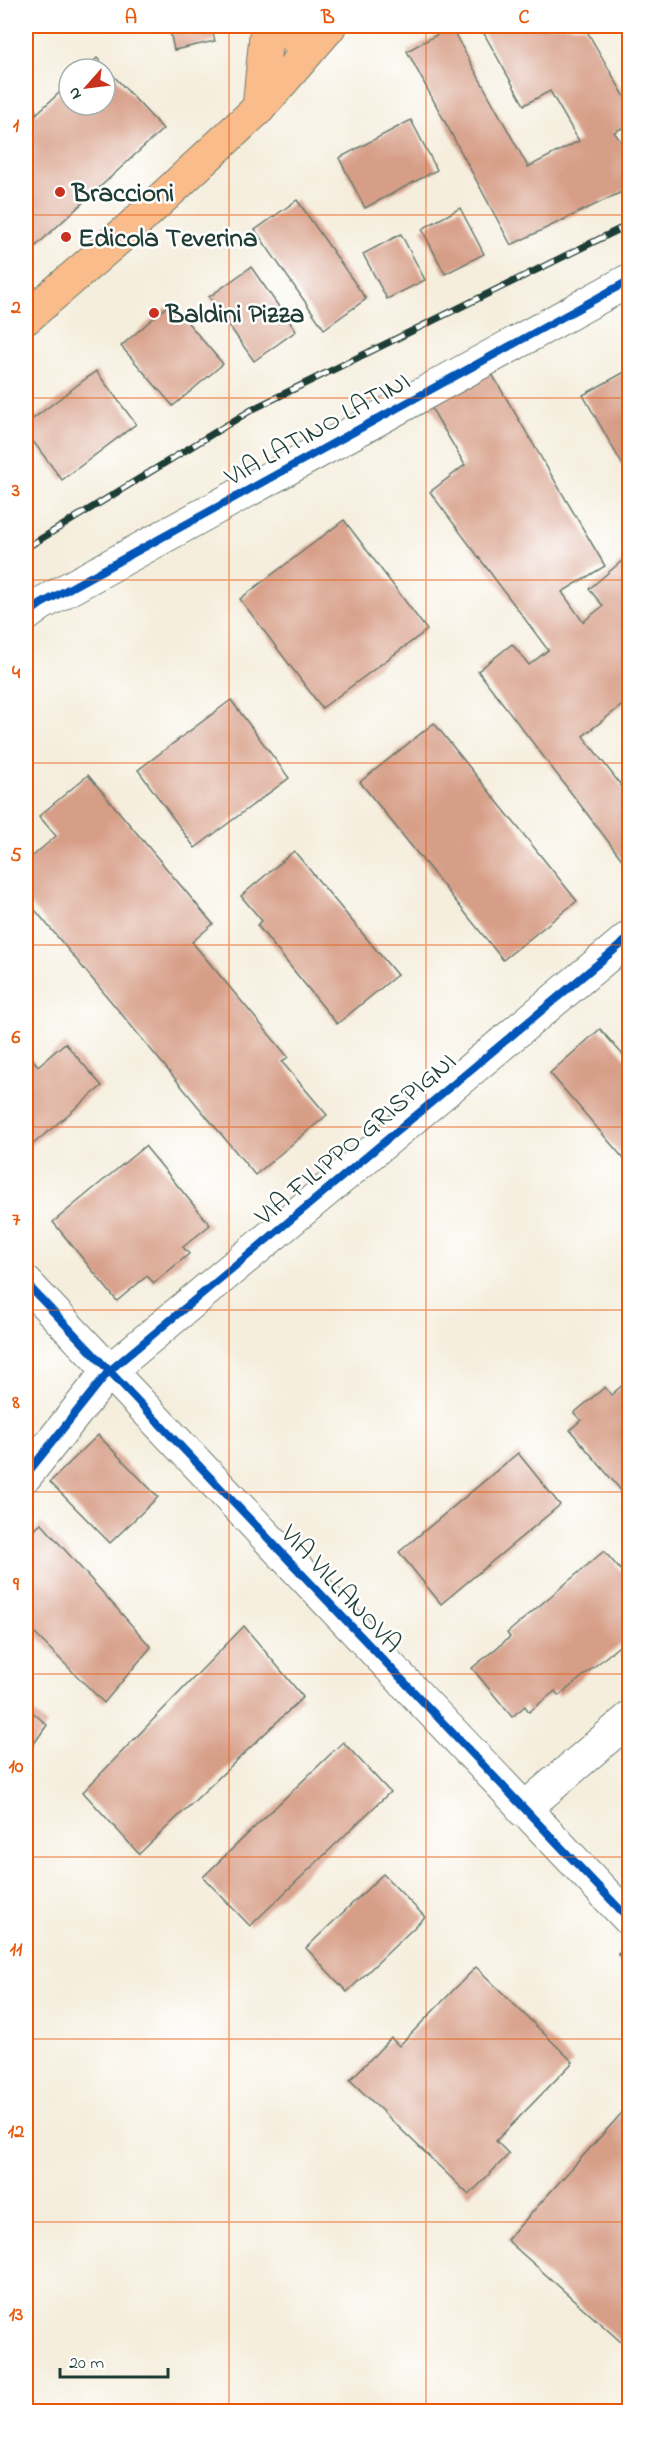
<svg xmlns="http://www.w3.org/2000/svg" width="655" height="2437" viewBox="0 0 655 2437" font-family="'Indie Flower',sans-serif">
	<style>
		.building { fill: #d79e87 }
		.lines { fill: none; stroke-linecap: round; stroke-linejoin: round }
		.minor-casing { stroke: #6a7b6f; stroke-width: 35 }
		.major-casing { stroke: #6a7b6f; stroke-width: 35 }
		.highway-casing { stroke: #6a7b6f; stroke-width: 35 }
		.path { stroke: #6a7b6f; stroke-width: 4; stroke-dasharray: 4.5 4.5; stroke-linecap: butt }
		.minor { stroke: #fff; stroke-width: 33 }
		.major { stroke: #f9bc8a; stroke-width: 33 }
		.highway { stroke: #f9bc8a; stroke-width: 33 }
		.rail-casing { stroke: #1f3d34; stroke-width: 7 }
		.rail { stroke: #fff; stroke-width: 4.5; stroke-dasharray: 14; stroke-linecap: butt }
		.cycleway-casing { stroke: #fff; stroke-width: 11 }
		.cycleway { stroke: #0057b8; stroke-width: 8 }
		.grid { fill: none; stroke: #e8590c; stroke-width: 1.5; stroke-opacity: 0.55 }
		.poi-dot { fill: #c8321e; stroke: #fff; stroke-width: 2 }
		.labels { text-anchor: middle; stroke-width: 5; stroke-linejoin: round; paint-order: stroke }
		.poi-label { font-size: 27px; font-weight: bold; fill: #1f3d34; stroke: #fff; text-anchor: start }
		.street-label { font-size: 27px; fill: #1f3d34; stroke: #fff }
		.neatline { fill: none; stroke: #e8590c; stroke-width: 2 }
		.grid-label { font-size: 20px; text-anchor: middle; font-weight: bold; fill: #e8590c }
	</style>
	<rect width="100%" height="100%" fill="#fff"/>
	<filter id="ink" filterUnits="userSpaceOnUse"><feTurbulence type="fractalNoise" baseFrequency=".0167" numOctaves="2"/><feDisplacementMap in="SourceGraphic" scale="12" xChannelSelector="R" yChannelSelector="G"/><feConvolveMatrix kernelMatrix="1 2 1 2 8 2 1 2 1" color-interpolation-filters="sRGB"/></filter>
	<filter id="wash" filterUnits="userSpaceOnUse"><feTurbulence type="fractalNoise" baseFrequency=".008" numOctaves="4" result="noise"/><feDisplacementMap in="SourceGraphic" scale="24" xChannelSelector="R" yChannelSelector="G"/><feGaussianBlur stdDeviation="1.35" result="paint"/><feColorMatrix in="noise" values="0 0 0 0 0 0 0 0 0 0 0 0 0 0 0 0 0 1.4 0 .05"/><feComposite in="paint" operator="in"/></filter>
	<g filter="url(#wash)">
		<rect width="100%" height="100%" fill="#f5eedd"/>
		<g id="blocks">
			<g class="building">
				<polygon points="169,26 211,26 215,41 174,50"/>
				<polygon points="485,26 584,26 630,106 630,124 614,132 630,155 630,188 511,245 407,51 451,27 528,167 579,141 550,91 524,105 481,28"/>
				<polygon points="97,58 163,129 26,255 26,59 36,114 69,84 69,105 105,105 105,69 85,69"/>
				<polygon points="411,120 437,170 365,208 339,158"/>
				<polygon points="297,200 366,299 324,329 255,230"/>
				<polygon points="460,208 484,254 445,274 422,229"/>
				<polygon points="401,234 425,280 387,299 363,254"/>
				<polygon points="251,267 296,331 254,361 209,297"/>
				<polygon points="171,303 223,364 173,406 121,346"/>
				<polygon points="489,369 605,566 562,592 583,622 603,606 589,589 630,554 630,699 583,736 630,797 630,870 478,671 512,644 529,665 548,650 430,492 465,465 429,404"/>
				<polygon points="630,369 630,478 583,395"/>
				<polygon points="96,371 136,424 62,480 26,432 26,424"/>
				<polygon points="344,520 427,630 322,708 240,599"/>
				<polygon points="231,700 289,778 195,848 138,770"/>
				<polygon points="434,723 577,901 503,960 360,782"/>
				<polygon points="88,775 213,924 192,942 288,1057 282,1062 327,1115 255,1175 26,899 26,862 56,836 39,816"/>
				<polygon points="294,851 397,975 337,1024 257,925 262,921 241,896"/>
				<polygon points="600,1029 630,1063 630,1166 550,1073"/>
				<polygon points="65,1043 102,1086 26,1150 26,1051 38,1066"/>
				<polygon points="145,1146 210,1225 183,1247 189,1254 154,1283 147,1276 117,1301 53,1222"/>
				<polygon points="625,1383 630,1389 630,1501 570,1430 581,1420 574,1413 605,1387 611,1395"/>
				<polygon points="98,1435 158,1497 110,1543 50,1482"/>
				<polygon points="518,1453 560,1505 441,1604 399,1552"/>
				<polygon points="41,1523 151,1647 104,1703 26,1625 26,1540"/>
				<polygon points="604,1551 630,1581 630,1637 559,1696 555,1691 529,1712 525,1706 512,1717 472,1668 510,1637 507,1633"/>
				<polygon points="244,1626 303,1697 139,1854 83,1792"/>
				<polygon points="26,1706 47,1725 26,1755"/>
				<polygon points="343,1742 390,1792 250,1926 203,1877"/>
				<polygon points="383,1874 425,1917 347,1992 306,1948"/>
				<polygon points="476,1967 573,2062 496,2141 509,2154 469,2195 350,2080 391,2038 399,2046"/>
				<polygon points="630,2104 630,2350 507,2240"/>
			</g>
		</g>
	</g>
	<g filter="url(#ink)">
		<use href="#blocks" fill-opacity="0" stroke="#6a7b6f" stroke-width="1.5"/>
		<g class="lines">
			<defs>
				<g id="minor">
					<polyline points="26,615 41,604 630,280"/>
					<polyline points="26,1283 630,1920"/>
					<polyline points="26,1475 108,1372 630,937"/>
					<polyline points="523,1810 630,1718"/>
				</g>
				<polyline id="major" points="26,318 128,230 259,108 329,27"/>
				<g id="highway">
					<polyline points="280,26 309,48"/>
					<polyline points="328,28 329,26"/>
					<polyline points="259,108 267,26"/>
				</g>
			</defs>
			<use href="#minor" class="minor-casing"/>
			<use href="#major" class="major-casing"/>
			<use href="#highway" class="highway-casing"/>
			<polyline class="path" points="618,1953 630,1965"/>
			<use href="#minor" class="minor"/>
			<use href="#major" class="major"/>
			<use href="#highway" class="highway"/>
			<defs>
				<polyline id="rail" points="26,548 253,409 630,224"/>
			</defs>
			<use href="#rail" class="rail-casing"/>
			<use href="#rail" class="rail"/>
			<defs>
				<g id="cycleway">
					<polyline points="26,615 41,604 630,280"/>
					<polyline points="26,1283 630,1920"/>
					<polyline points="26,1475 108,1372 630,937"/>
				</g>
			</defs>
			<use href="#cycleway" class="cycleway-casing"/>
			<use href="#cycleway" class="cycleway"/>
		</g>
	</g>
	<path class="grid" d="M229,26V2412M426,26V2412M26,215H630M26,398H630M26,580H630M26,763H630M26,945H630M26,1127H630M26,1310H630M26,1492H630M26,1674H630M26,1857H630M26,2039H630M26,2222H630"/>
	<g class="poi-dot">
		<circle cx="60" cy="192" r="6"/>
		<circle cx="66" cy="237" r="6"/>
		<circle cx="154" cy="313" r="6"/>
	</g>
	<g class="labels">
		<g class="poi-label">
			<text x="72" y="201">Braccioni</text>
			<text x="78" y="246">Edicola Teverina</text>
			<text x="166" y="322">Baldini Pizza</text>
		</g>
		<g class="street-label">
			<text transform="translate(317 428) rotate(-29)" y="9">VIA LATINO LATINI</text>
			<text transform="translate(355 1138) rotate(-40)" y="9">VIA FILIPPO GRISPIGNI</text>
			<text transform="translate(342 1588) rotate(47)" y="9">VIA VILLANOVA</text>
		</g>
	</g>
	<rect width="655" height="2437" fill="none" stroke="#fff" stroke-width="66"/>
	<g transform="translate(87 87) rotate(242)"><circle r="28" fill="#ffffff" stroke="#a5b1ae" stroke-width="1.5"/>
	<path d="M0-4.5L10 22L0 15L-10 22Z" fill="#c8321e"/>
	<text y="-9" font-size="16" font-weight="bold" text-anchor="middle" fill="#1f3d34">N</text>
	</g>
	<path d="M60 2368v9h108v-9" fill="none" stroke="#1f3d34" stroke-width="3"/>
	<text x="69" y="2368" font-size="18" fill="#1f3d34" stroke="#ffffff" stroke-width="4.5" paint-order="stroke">20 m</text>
	<rect x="33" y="33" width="589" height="2371" class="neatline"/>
	<g class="grid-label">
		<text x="131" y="23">A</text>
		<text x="328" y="23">B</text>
		<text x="524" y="23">C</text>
		<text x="16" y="131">1</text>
		<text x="16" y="313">2</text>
		<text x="16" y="496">3</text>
		<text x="16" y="678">4</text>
		<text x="16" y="861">5</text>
		<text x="16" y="1043">6</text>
		<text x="16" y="1225">7</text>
		<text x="16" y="1408">8</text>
		<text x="16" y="1590">9</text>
		<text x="16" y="1772">10</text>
		<text x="16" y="1955">11</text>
		<text x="16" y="2137">12</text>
		<text x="16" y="2320">13</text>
	</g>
</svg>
